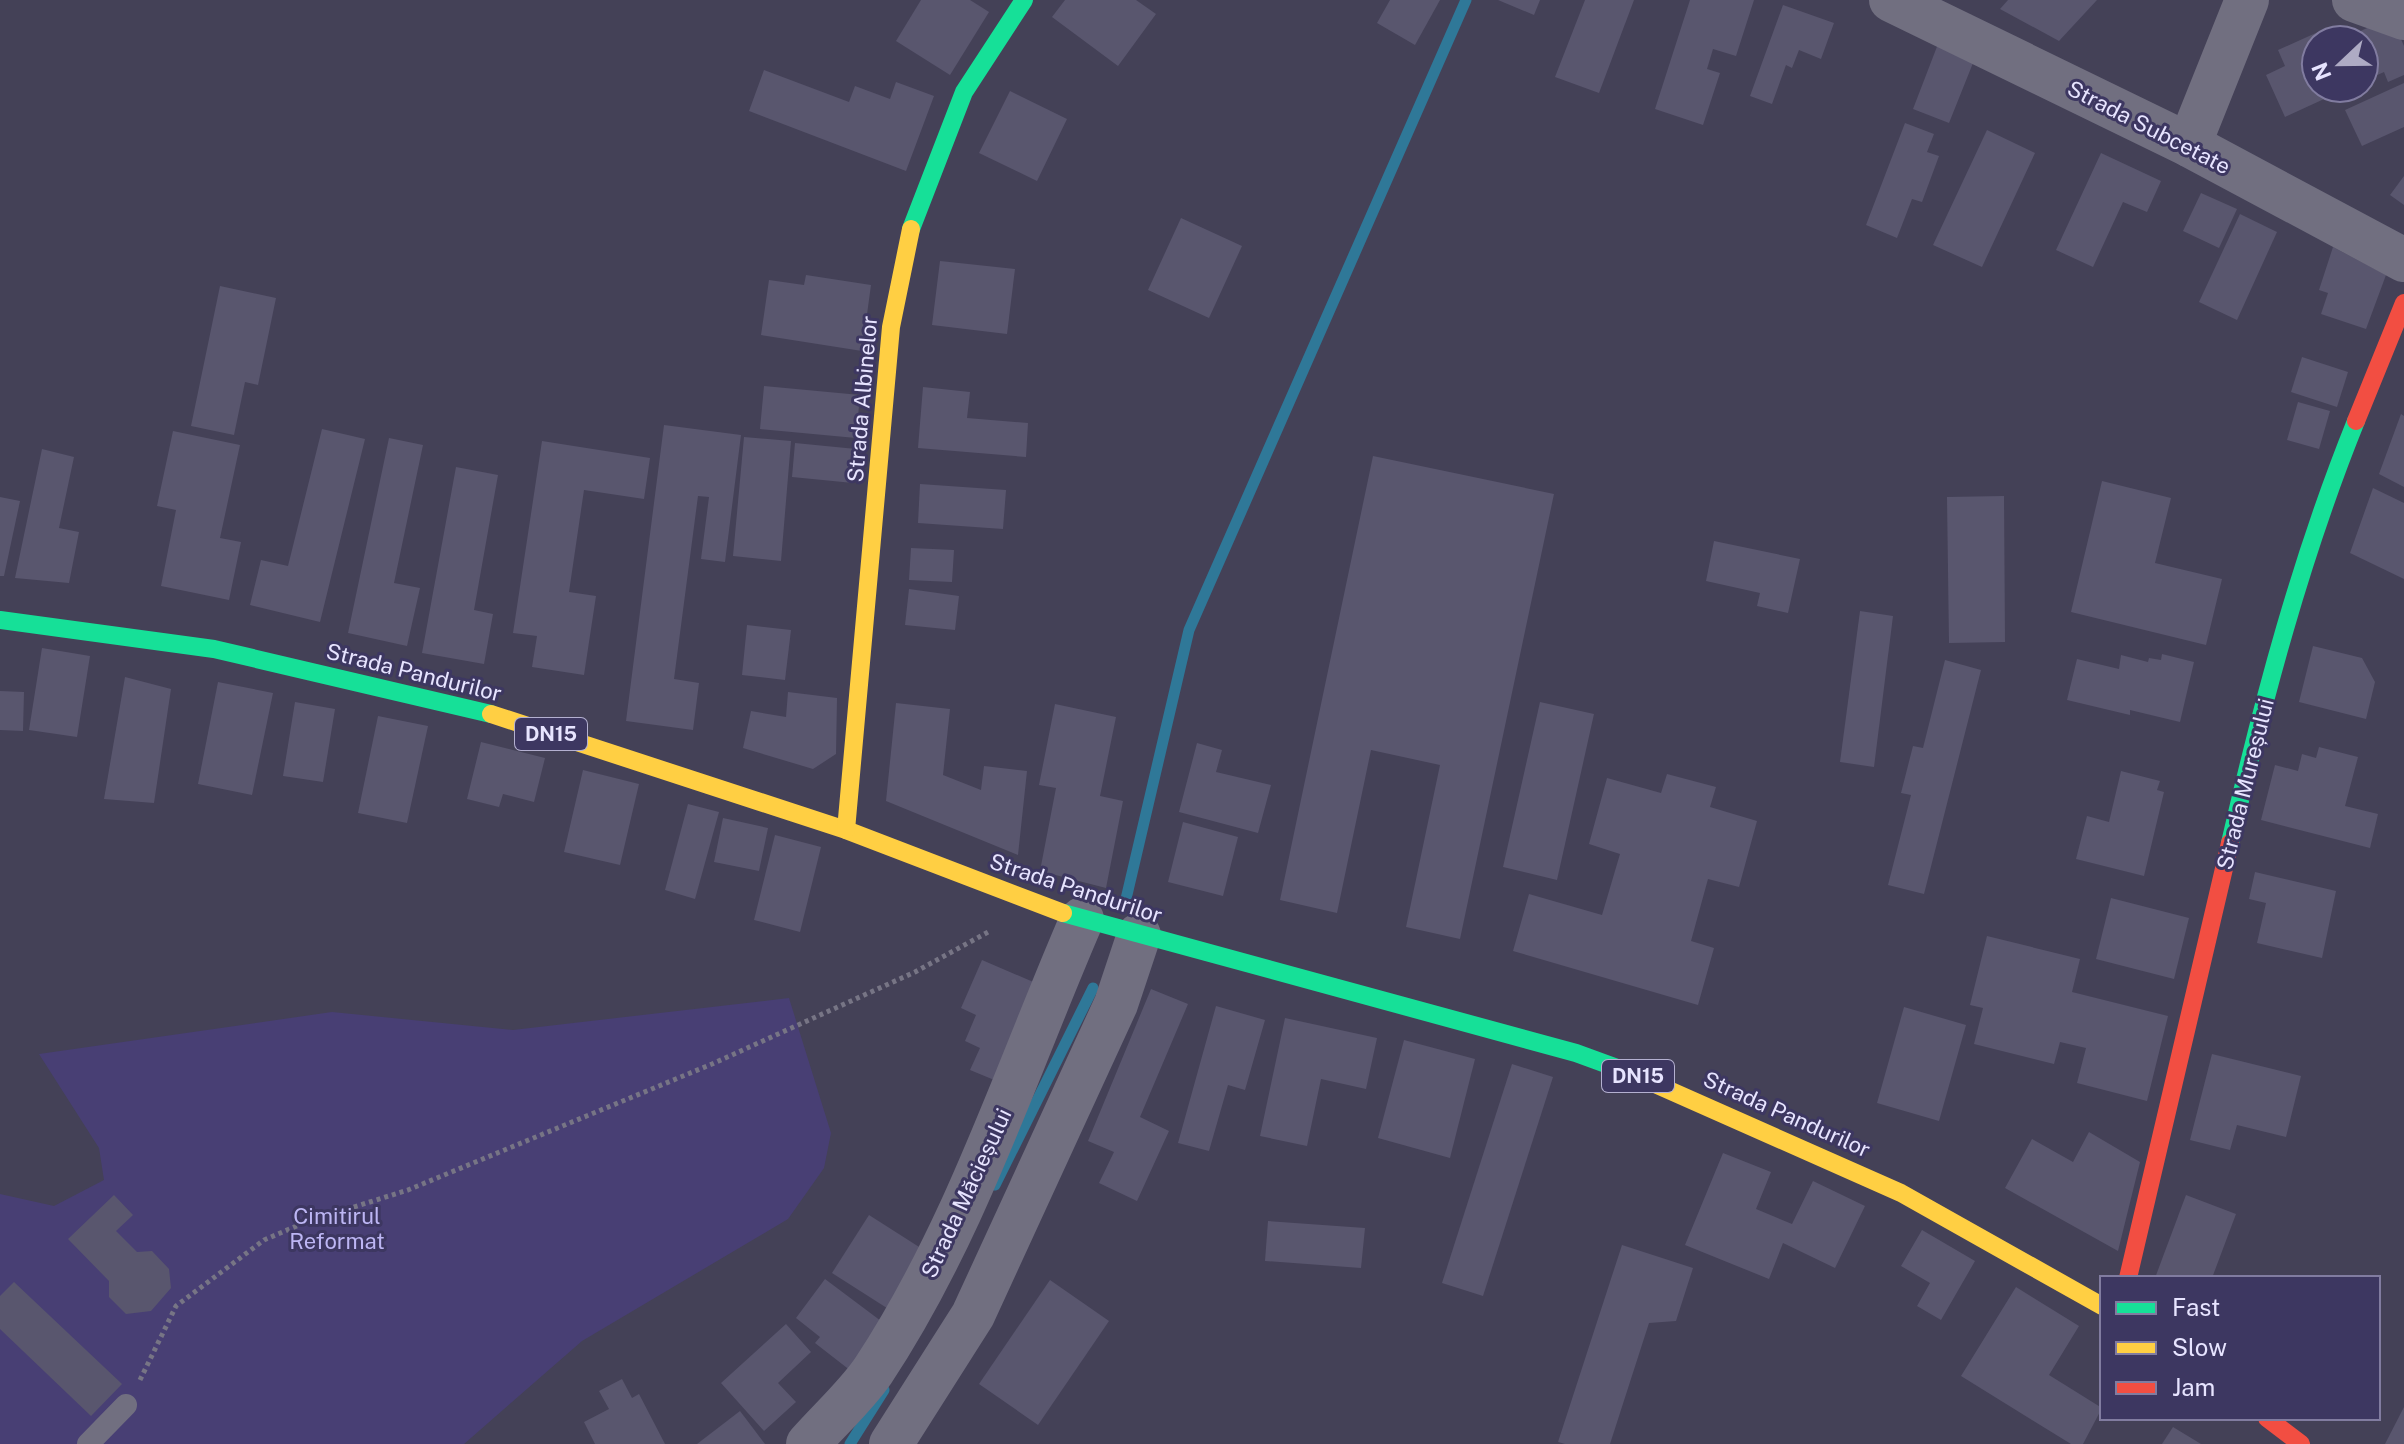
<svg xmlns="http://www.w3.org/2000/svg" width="2404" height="1444" viewBox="0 0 2404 1444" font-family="'Public Sans',sans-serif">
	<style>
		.green { fill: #483f74 }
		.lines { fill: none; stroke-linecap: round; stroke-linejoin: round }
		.stream { stroke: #2f7898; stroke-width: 11 }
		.building { fill: #59566e }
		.path { stroke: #777585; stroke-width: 5; stroke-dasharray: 4 4; stroke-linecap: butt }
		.lane { stroke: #716f80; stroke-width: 22 }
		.street { stroke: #716f80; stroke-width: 44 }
		.fast { stroke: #16e098; stroke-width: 18 }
		.slow { stroke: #ffcf43; stroke-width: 18 }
		.jam { stroke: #f24e42; stroke-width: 18 }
		.labels { text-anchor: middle; stroke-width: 6; stroke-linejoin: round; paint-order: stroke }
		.shield { fill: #3d3761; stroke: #b4b0d0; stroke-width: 2 }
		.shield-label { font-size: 20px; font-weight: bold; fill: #e7e4ff }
		.street-label { font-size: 22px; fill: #e7e4ff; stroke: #3d3761 }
		.park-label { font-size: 22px; fill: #bdb6f4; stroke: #3d3761 }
	</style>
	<rect width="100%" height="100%" fill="#444157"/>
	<polygon class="green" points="789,998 831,1133 824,1168 788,1219 582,1341 464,1444 0,1444 0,1194 54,1206 104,1180 99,1148 39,1054 332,1012 513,1030"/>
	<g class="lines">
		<g class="stream">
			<polyline points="1126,899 1189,630 1466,0"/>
			<polyline points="995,1185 1093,988"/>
			<polyline points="850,1444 884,1390"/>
		</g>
	</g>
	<g class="building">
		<polygon points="921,0 970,0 989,12 950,75 896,41"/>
		<polygon points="1065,0 1136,0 1156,14 1118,66 1052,17"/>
		<polygon points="1390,0 1440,0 1415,45 1377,23"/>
		<polygon points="1498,0 1540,0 1534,15"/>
		<polygon points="1585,0 1634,0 1599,93 1555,77"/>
		<polygon points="1690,0 1754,0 1736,56 1713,49 1707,69 1720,73 1703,125 1655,109"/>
		<polygon points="2008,0 2097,0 2059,41 2000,9"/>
		<polygon points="1783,5 1834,23 1821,59 1799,50 1792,68 1786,65 1772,104 1750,96"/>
		<polygon points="2378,23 2397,30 2404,46 2404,75 2388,82 2384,72 2364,81 2364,40 2341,40"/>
		<polygon points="2318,32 2322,40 2316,40 2316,88 2348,88 2285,117 2266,75 2285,66 2278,50"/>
		<polygon points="1938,44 1975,58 1949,123 1913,109"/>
		<polygon points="764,70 849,102 855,86 890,99 896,82 934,96 906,171 749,111"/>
		<polygon points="2404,83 2404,127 2362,146 2345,110"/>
		<polygon points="1010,91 1067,119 1037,181 979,153"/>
		<polygon points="1905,123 1934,134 1927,152 1939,156 1922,202 1912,199 1897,238 1866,225"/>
		<polygon points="1987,130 2035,153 1982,267 1933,245"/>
		<polygon points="2101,153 2161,181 2147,212 2123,202 2093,267 2056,250"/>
		<polygon points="2404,176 2404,205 2390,195"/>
		<polygon points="2201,193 2237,209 2219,248 2183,231"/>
		<polygon points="2240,214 2277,232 2237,320 2199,302"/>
		<polygon points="1181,218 1242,246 1209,318 1148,290"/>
		<polygon points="2333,247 2386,275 2366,329 2321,314 2328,293 2319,290"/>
		<polygon points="940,261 1015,269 1007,334 932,325"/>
		<polygon points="806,275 871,285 862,351 761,335 769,280 804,285"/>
		<polygon points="220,286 276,298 258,385 245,382 234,435 191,426"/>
		<polygon points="2302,357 2348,372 2337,407 2291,392"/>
		<polygon points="764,386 860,395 856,438 760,429"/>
		<polygon points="923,387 970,392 967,418 1028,423 1026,457 918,448"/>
		<polygon points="2298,402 2330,411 2319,449 2287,440"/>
		<polygon points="2401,414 2404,416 2404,487 2379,474"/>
		<polygon points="664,425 741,435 725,562 701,559 709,497 698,496 674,679 699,683 693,730 626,721"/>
		<polygon points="322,429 365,439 320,622 250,605 261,560 288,566"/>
		<polygon points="173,431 240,445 220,538 241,542 229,600 161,586 176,510 157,506"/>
		<polygon points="744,437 791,441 781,561 733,556"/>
		<polygon points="389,438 423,445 394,583 420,588 407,646 348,633"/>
		<polygon points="542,441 650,458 644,499 584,490 569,592 596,596 584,675 532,667 537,636 513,633"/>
		<polygon points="795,443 856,449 853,483 792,477"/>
		<polygon points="42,449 74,457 59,528 79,532 69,583 15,578"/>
		<polygon points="1373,456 1554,494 1460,939 1406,927 1440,765 1371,750 1337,913 1280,900"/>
		<polygon points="456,467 498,475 474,610 493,614 484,664 422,653"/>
		<polygon points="2102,481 2171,498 2155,563 2222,579 2206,645 2071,612"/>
		<polygon points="920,484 1006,490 1003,529 918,523"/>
		<polygon points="2373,488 2404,503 2404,579 2350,553"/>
		<polygon points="2004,496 2005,642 1949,643 1947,497"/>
		<polygon points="0,497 20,501 4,576 0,576"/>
		<polygon points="1714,541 1800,559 1788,613 1757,606 1760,593 1706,581"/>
		<polygon points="911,548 954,550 952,582 909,580"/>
		<polygon points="909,589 959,596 955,630 905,625"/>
		<polygon points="1860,611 1893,616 1874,767 1840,762"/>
		<polygon points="747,625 791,630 785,680 742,675"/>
		<polygon points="2313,646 2362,658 2375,682 2366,719 2299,702"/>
		<polygon points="42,648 90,656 77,737 29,730"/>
		<polygon points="2162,654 2194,662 2180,722 2130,710 2130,715 2067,700 2077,659 2119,669 2121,655 2148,662 2149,658 2161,660"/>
		<polygon points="1945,660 1981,670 1924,894 1888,885 1911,795 1901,793 1913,746 1923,748"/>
		<polygon points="125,677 171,689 154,803 104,799"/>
		<polygon points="218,682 273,693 252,795 198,784"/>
		<polygon points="0,691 24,692 23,731 0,730"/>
		<polygon points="788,692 837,698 836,754 813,769 743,748 751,711 786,717"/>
		<polygon points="295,702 335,709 323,782 283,776"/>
		<polygon points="1540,702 1594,714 1557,880 1503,867"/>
		<polygon points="896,703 950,709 943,775 981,790 984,766 1027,771 1018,855 886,801"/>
		<polygon points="1055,704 1116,717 1100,796 1123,801 1106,888 1040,871 1056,788 1039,785"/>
		<polygon points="378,716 428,726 407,823 358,813"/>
		<polygon points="481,742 545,758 534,802 503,794 499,807 467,799"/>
		<polygon points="1197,743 1222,750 1216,772 1271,785 1258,833 1179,812"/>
		<polygon points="2319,747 2358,757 2345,806 2378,814 2370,848 2261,820 2275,765 2298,771 2302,754 2316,758"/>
		<polygon points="583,770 639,784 620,865 564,852"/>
		<polygon points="2121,771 2160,781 2157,790 2164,792 2144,876 2076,859 2087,816 2109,822"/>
		<polygon points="1667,774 1716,787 1710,807 1757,821 1739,887 1708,879 1691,941 1714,948 1698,1005 1513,951 1529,894 1602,915 1620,854 1589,844 1607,778 1661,793"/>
		<polygon points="688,804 719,812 695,899 665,890"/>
		<polygon points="723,818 768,828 759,871 714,862"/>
		<polygon points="1183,822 1238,837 1223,896 1168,882"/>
		<polygon points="775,835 821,847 800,932 754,920"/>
		<polygon points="2255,872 2336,891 2322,958 2257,943 2266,903 2249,899"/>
		<polygon points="2111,898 2189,918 2174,979 2096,959"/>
		<polygon points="1987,936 2080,959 2072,992 2168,1016 2147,1101 2077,1083 2086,1048 2060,1042 2054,1064 1974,1044 1983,1008 1970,1005"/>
		<polygon points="982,960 1045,987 1004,1084 970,1070 980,1048 965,1041 976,1015 961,1008"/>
		<polygon points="1151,989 1188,1004 1140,1117 1169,1131 1137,1201 1099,1183 1114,1152 1088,1141"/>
		<polygon points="1216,1006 1265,1020 1245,1090 1228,1085 1209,1151 1178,1143"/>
		<polygon points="1904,1007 1966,1025 1939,1121 1877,1103"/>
		<polygon points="1285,1018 1377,1038 1366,1089 1321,1079 1307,1146 1260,1136"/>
		<polygon points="1404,1040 1475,1059 1450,1158 1378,1138"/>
		<polygon points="2212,1054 2301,1076 2286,1137 2237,1125 2230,1150 2190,1140"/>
		<polygon points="1512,1064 1553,1077 1483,1296 1442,1283"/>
		<polygon points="2089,1132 2140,1162 2118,1251 2005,1188 2032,1139 2073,1162"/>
		<polygon points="1723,1153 1771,1172 1756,1209 1792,1224 1813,1181 1865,1206 1835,1268 1783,1243 1769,1279 1685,1245"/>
		<polygon points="114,1195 133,1215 116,1231 137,1252 152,1251 169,1269 171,1288 151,1311 126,1314 109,1297 109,1281 68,1239"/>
		<polygon points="2186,1195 2236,1214 2212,1278 2155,1278"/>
		<polygon points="869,1215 927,1252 890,1310 832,1273"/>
		<polygon points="1268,1221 1365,1228 1361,1268 1265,1261"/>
		<polygon points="1922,1230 1975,1261 1941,1320 1917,1306 1930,1283 1901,1266"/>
		<polygon points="1622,1245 1693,1268 1676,1321 1649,1323 1610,1444 1565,1444 1558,1442"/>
		<polygon points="825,1279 885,1324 851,1371 815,1343 820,1337 796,1318"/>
		<polygon points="1050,1280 1109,1321 1038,1425 979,1384"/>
		<polygon points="14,1282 122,1384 91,1416 0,1329 0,1296"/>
		<polygon points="2016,1287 2079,1326 2049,1375 2102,1408 2083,1444 2071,1444 1961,1376"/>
		<polygon points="786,1324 811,1352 778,1383 796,1402 764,1431 721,1383"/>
		<polygon points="622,1379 632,1398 639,1394 665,1444 595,1444 584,1422 609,1409 599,1391"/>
		<polygon points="2404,1407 2404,1444 2385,1444"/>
		<polygon points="740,1411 765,1444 697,1444"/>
		<polygon points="2173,1427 2201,1444 2162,1444"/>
	</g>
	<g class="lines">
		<polyline class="path" points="140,1380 176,1306 264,1240 306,1222 408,1190 712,1064 915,972 990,931"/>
		<polyline class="lane" points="88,1444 126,1405"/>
		<g class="street">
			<polyline points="1891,0 2189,145 2404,260"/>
			<polyline points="2354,0 2404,18"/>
			<polyline points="2189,145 2247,0"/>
			<path d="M808,1444C829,1420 855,1397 873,1371C965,1232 1016,1071 1082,919"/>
			<polyline points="891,1444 973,1315 1116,1004 1139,935"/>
		</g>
		<g class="fast">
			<polyline points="911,229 964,92 1024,0"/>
			<polyline points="0,620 214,649 491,714"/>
			<path d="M2230,843C2263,700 2301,557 2356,421"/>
			<polyline points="1063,913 1576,1053 1628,1072"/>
		</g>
		<g class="slow">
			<polyline points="491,714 846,830 1063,913"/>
			<polyline points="846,830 891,327 911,229"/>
			<polyline points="1628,1072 1901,1193 2102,1306"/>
		</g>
		<g class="jam">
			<polyline points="2356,421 2404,303"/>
			<polyline points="2128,1278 2230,843"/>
			<polyline points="2267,1418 2301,1444"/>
		</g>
	</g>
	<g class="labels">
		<g class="shield">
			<rect x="515" y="718" width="72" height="32" rx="6"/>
			<rect x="1602" y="1060" width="72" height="32" rx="6"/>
		</g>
		<g class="shield-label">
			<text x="551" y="741">DN15</text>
			<text x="1638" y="1083">DN15</text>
		</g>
		<g class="street-label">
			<text transform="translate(2149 127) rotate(27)" y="8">Strada Subcetate</text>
			<text transform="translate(862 399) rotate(-85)" y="8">Strada Albinelor</text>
			<text transform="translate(414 672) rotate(14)" y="8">Strada Pandurilor</text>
			<text transform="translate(2245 784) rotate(-76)" y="8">Strada Mureșului</text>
			<text transform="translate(1076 888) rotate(18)" y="8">Strada Pandurilor</text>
			<text transform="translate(1787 1114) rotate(24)" y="8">Strada Pandurilor</text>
			<text transform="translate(966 1193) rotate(-65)" y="8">Strada Măcieșului</text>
		</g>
		<g class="park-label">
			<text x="337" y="1224">Cimitirul<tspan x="337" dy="25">Reformat</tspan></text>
		</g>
	</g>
	<rect x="2100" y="1276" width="280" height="144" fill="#3d3761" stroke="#817ca0" stroke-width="2"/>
	<rect x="2116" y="1302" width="40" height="12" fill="#16e098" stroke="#817ca0" stroke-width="2"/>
	<text x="2172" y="1316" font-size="24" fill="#e7e4ff">Fast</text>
	<rect x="2116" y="1342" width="40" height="12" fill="#ffcf43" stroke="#817ca0" stroke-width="2"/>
	<text x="2172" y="1356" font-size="24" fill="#e7e4ff">Slow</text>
	<rect x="2116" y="1382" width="40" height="12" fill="#f24e42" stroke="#817ca0" stroke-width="2"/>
	<text x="2172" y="1396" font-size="24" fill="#e7e4ff">Jam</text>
	<g transform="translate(2340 64) rotate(248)"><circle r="38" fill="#3d3761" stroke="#817ca0" stroke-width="2"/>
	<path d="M0-6L14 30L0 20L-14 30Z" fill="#aeabc4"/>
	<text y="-12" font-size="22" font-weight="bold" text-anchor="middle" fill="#e7e4ff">N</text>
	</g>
</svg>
